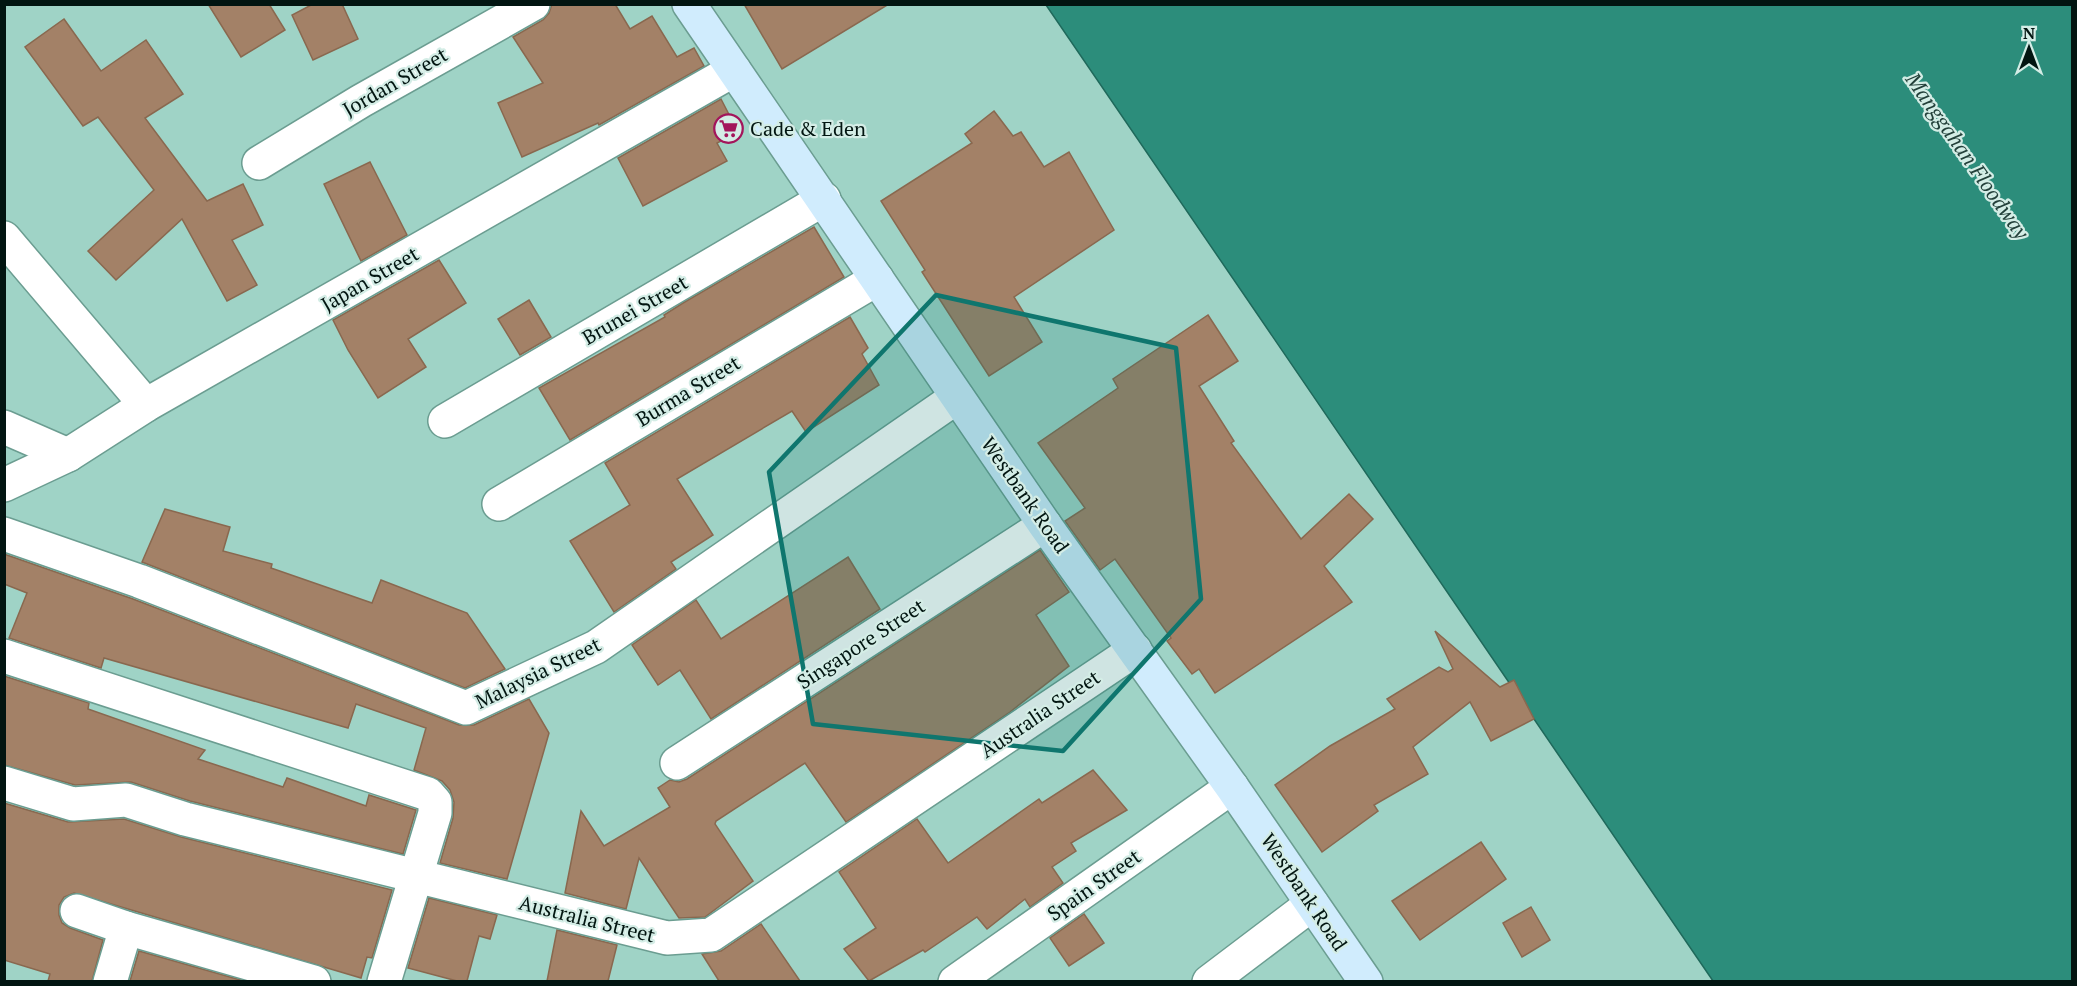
<svg xmlns="http://www.w3.org/2000/svg" width="2077" height="986" viewBox="0 0 2077 986" font-family="'PT Serif',serif">
	<style>
		.water { fill: #2c8d7b; stroke: #1f695b; stroke-width: 1.5 }
		.building { fill: #a38167; stroke: #89684f; stroke-width: 1.5 }
		.lines { fill: none; stroke-linecap: round; stroke-linejoin: round }
		.street-casing { stroke: #6b9d91; stroke-width: 36 }
		.secondary-casing { stroke: #6b9d91; stroke-width: 36 }
		.street { stroke: #fff; stroke-width: 33 }
		.secondary { stroke: #d0ecfd; stroke-width: 33 }
		.marked { fill: #0f766e; fill-opacity: 0.2; stroke: #0f766e; stroke-width: 4.5; stroke-linejoin: round }
		.labels { text-anchor: middle; stroke-width: 4.5; stroke-linejoin: round; paint-order: stroke }
		.street-label { font-size: 20px; fill: #021511; stroke: #d4ede6 }
		.poi-label { font-size: 20px; fill: #021511; stroke: #d4ede6; text-anchor: start }
		.water-label { font-size: 21px; font-style: italic; fill: #23403a; stroke: #d4ede6 }
	</style>
	<rect width="100%" height="100%" fill="#9fd3c6"/>
	<polygon class="water" points="1046,5 2072,5 2072,981 1713,981"/>
	<g class="building">
		<polygon points="208,4 269,4 285,30 241,57"/>
		<polygon points="313,4 342,4 358,39 313,60 292,15"/>
		<polygon points="552,4 615,4 630,29 652,16 677,57 694,48 704,66 599,125 598,123 522,157 498,103 543,83 513,37 543,20 549,13"/>
		<polygon points="744,4 889,4 782,69"/>
		<polygon points="64,19 101,71 146,40 183,94 145,118 207,201 243,184 263,225 232,240 257,285 227,301 182,219 116,280 88,251 154,190 98,117 83,126 25,47"/>
		<polygon points="721,99 738,132 717,143 727,161 643,206 618,158"/>
		<polygon points="994,111 1013,136 1021,132 1044,167 1069,152 1114,230 1014,297 1042,342 989,376 922,272 925,270 881,201 972,143 965,134"/>
		<polygon points="370,162 407,235 361,261 324,184"/>
		<polygon points="814,227 844,277 570,440 539,388 665,317 664,315 683,303"/>
		<polygon points="439,260 466,303 408,339 426,367 378,398 348,350 333,320"/>
		<polygon points="529,300 551,337 520,355 498,319"/>
		<polygon points="1208,315 1238,361 1199,386 1234,441 1231,443 1301,539 1349,494 1373,519 1324,566 1352,602 1215,693 1199,669 1192,674 1167,641 1171,638 1115,559 1100,570 1065,521 1085,508 1038,443 1118,388 1113,379"/>
		<polygon points="850,317 868,348 862,354 879,385 806,432 792,411 677,479 713,535 671,562 676,569 614,612 570,541 630,505 605,463"/>
		<polygon points="165,509 230,527 223,551 272,564 271,568 372,603 381,580 467,613 505,669 465,688 142,562"/>
		<polygon points="1040,550 1069,592 1036,615 1069,666 1010,712 846,822 805,763 716,821 715,824 753,881 705,917 679,918 639,858 626,909 565,893 581,811 604,846 670,807 658,788 670,780 679,782 687,779"/>
		<polygon points="4,554 133,599 459,725 474,725 529,699 549,733 507,879 440,863 453,818 454,802 450,790 442,781 414,770 426,728 356,704 348,728 104,658 101,668 9,638 27,593 4,584"/>
		<polygon points="848,557 880,609 711,719 680,670 658,685 632,645 696,600 721,639"/>
		<polygon points="1435,631 1500,687 1514,680 1534,719 1491,741 1470,702 1413,747 1428,774 1374,805 1378,811 1322,852 1275,785 1330,746 1395,709 1387,699 1439,667 1448,672 1453,669"/>
		<polygon points="4,676 89,703 88,709 205,750 198,759 283,787 287,778 366,806 369,795 416,810 403,854 190,801 131,782 75,785 4,765"/>
		<polygon points="1093,770 1127,810 1071,843 1076,851 1052,867 1063,883 1030,907 1025,899 987,929 977,917 925,952 923,950 869,981 844,949 876,928 839,872 917,819 948,863 1039,799 1042,803"/>
		<polygon points="4,803 68,822 124,819 181,837 392,890 372,958 367,957 361,978 74,893 64,897 59,905 59,915 62,923 70,928 103,940 92,981 48,981 50,974 4,960"/>
		<polygon points="1481,842 1506,879 1420,940 1392,901"/>
		<polygon points="429,898 497,915 490,939 479,936 467,981 457,981 408,968"/>
		<polygon points="1531,907 1550,940 1522,957 1503,923"/>
		<polygon points="1084,914 1104,943 1069,966 1050,938"/>
		<polygon points="761,924 800,981 719,981 702,954 721,951"/>
		<polygon points="557,930 617,945 608,981 547,981"/>
		<polygon points="139,951 244,981 130,981"/>
	</g>
	<g class="lines">
		<defs>
			<g id="street">
				<polyline points="259,163 361,101 533,4"/>
				<polyline points="4,238 146,405"/>
				<polyline points="445,421 824,199"/>
				<polyline points="4,427 68,455"/>
				<polyline points="4,485 68,455 146,405 734,70"/>
				<polyline points="499,504 877,279"/>
				<polyline points="4,534 139,581 466,708 596,647 957,397"/>
				<polyline points="4,656 428,794 435,802 435,813 384,982"/>
				<polyline points="677,763 1045,525"/>
				<polyline points="4,783 73,804 126,800 185,819 667,938 711,935 1135,650"/>
				<polyline points="77,911 126,928 314,982"/>
				<polyline points="110,982 126,928"/>
				<polyline points="955,982 1232,787"/>
				<polyline points="1209,982 1312,904"/>
			</g>
			<polyline id="secondary" points="689,4 1045,525 1232,787 1366,982"/>
		</defs>
		<use href="#street" class="street-casing"/>
		<use href="#secondary" class="secondary-casing"/>
		<use href="#street" class="street"/>
		<use href="#secondary" class="secondary"/>
	</g>
	<path class="marked" d="M936,295L1176,348L1201,599L1063,751L813,724L769,472Z"/>
	<defs>
		<symbol id="supermarket-ring" viewBox="-11 -11 22 22"><circle r="9.5" fill="#d4ede6" stroke="#a3155b" stroke-width="1.5"/><path d="M-6-5.5h2.5l.6 2H6L4.5 2H-2.5L-4.4-4H-6ZM-1.5 3.2a1.3 1.3 0 1 0 .1 0ZM3 3.2a1.3 1.3 0 1 0 .1 0Z" fill="#a3155b"/></symbol>
	</defs>
	<g fill-rule="evenodd">
		<use href="#supermarket-ring" x="712" y="112" width="33" height="33"/>
	</g>
	<g class="labels">
		<g class="street-label">
			<text transform="translate(395 82) rotate(-30)" y="7">Jordan Street</text>
			<text transform="translate(370 279) rotate(-30)" y="7">Japan Street</text>
			<text transform="translate(635 310) rotate(-30)" y="7">Brunei Street</text>
			<text transform="translate(688 391) rotate(-31)" y="7">Burma Street</text>
			<text transform="translate(1025 495) rotate(55)" y="7">Westbank Road</text>
			<text transform="translate(861 644) rotate(-33)" y="7">Singapore Street</text>
			<text transform="translate(538 673) rotate(-26)" y="7">Malaysia Street</text>
			<text transform="translate(1040 714) rotate(-34)" y="7">Australia Street</text>
			<text transform="translate(1094 885) rotate(-35)" y="7">Spain Street</text>
			<text transform="translate(1304 892) rotate(56)" y="7">Westbank Road</text>
			<text transform="translate(587 919) rotate(14)" y="7">Australia Street</text>
		</g>
		<g class="poi-label">
			<text x="750" y="136">Cade &amp; Eden</text>
		</g>
		<g class="water-label">
			<text transform="translate(1967 156) rotate(55)" y="7">Manggahan Floodway</text>
		</g>
	</g>
	<rect width="2077" height="986" fill="none" stroke="#021511" stroke-width="12"/>
	<g transform="translate(2029 48)" stroke="#d4ede6" stroke-width="4.5" paint-order="stroke">
	<path d="M0-4.5L10 22L0 15L-10 22Z" fill="#021511"/>
	<text y="-9" font-size="16" font-weight="bold" text-anchor="middle" fill="#021511">N</text>
	</g>
</svg>
